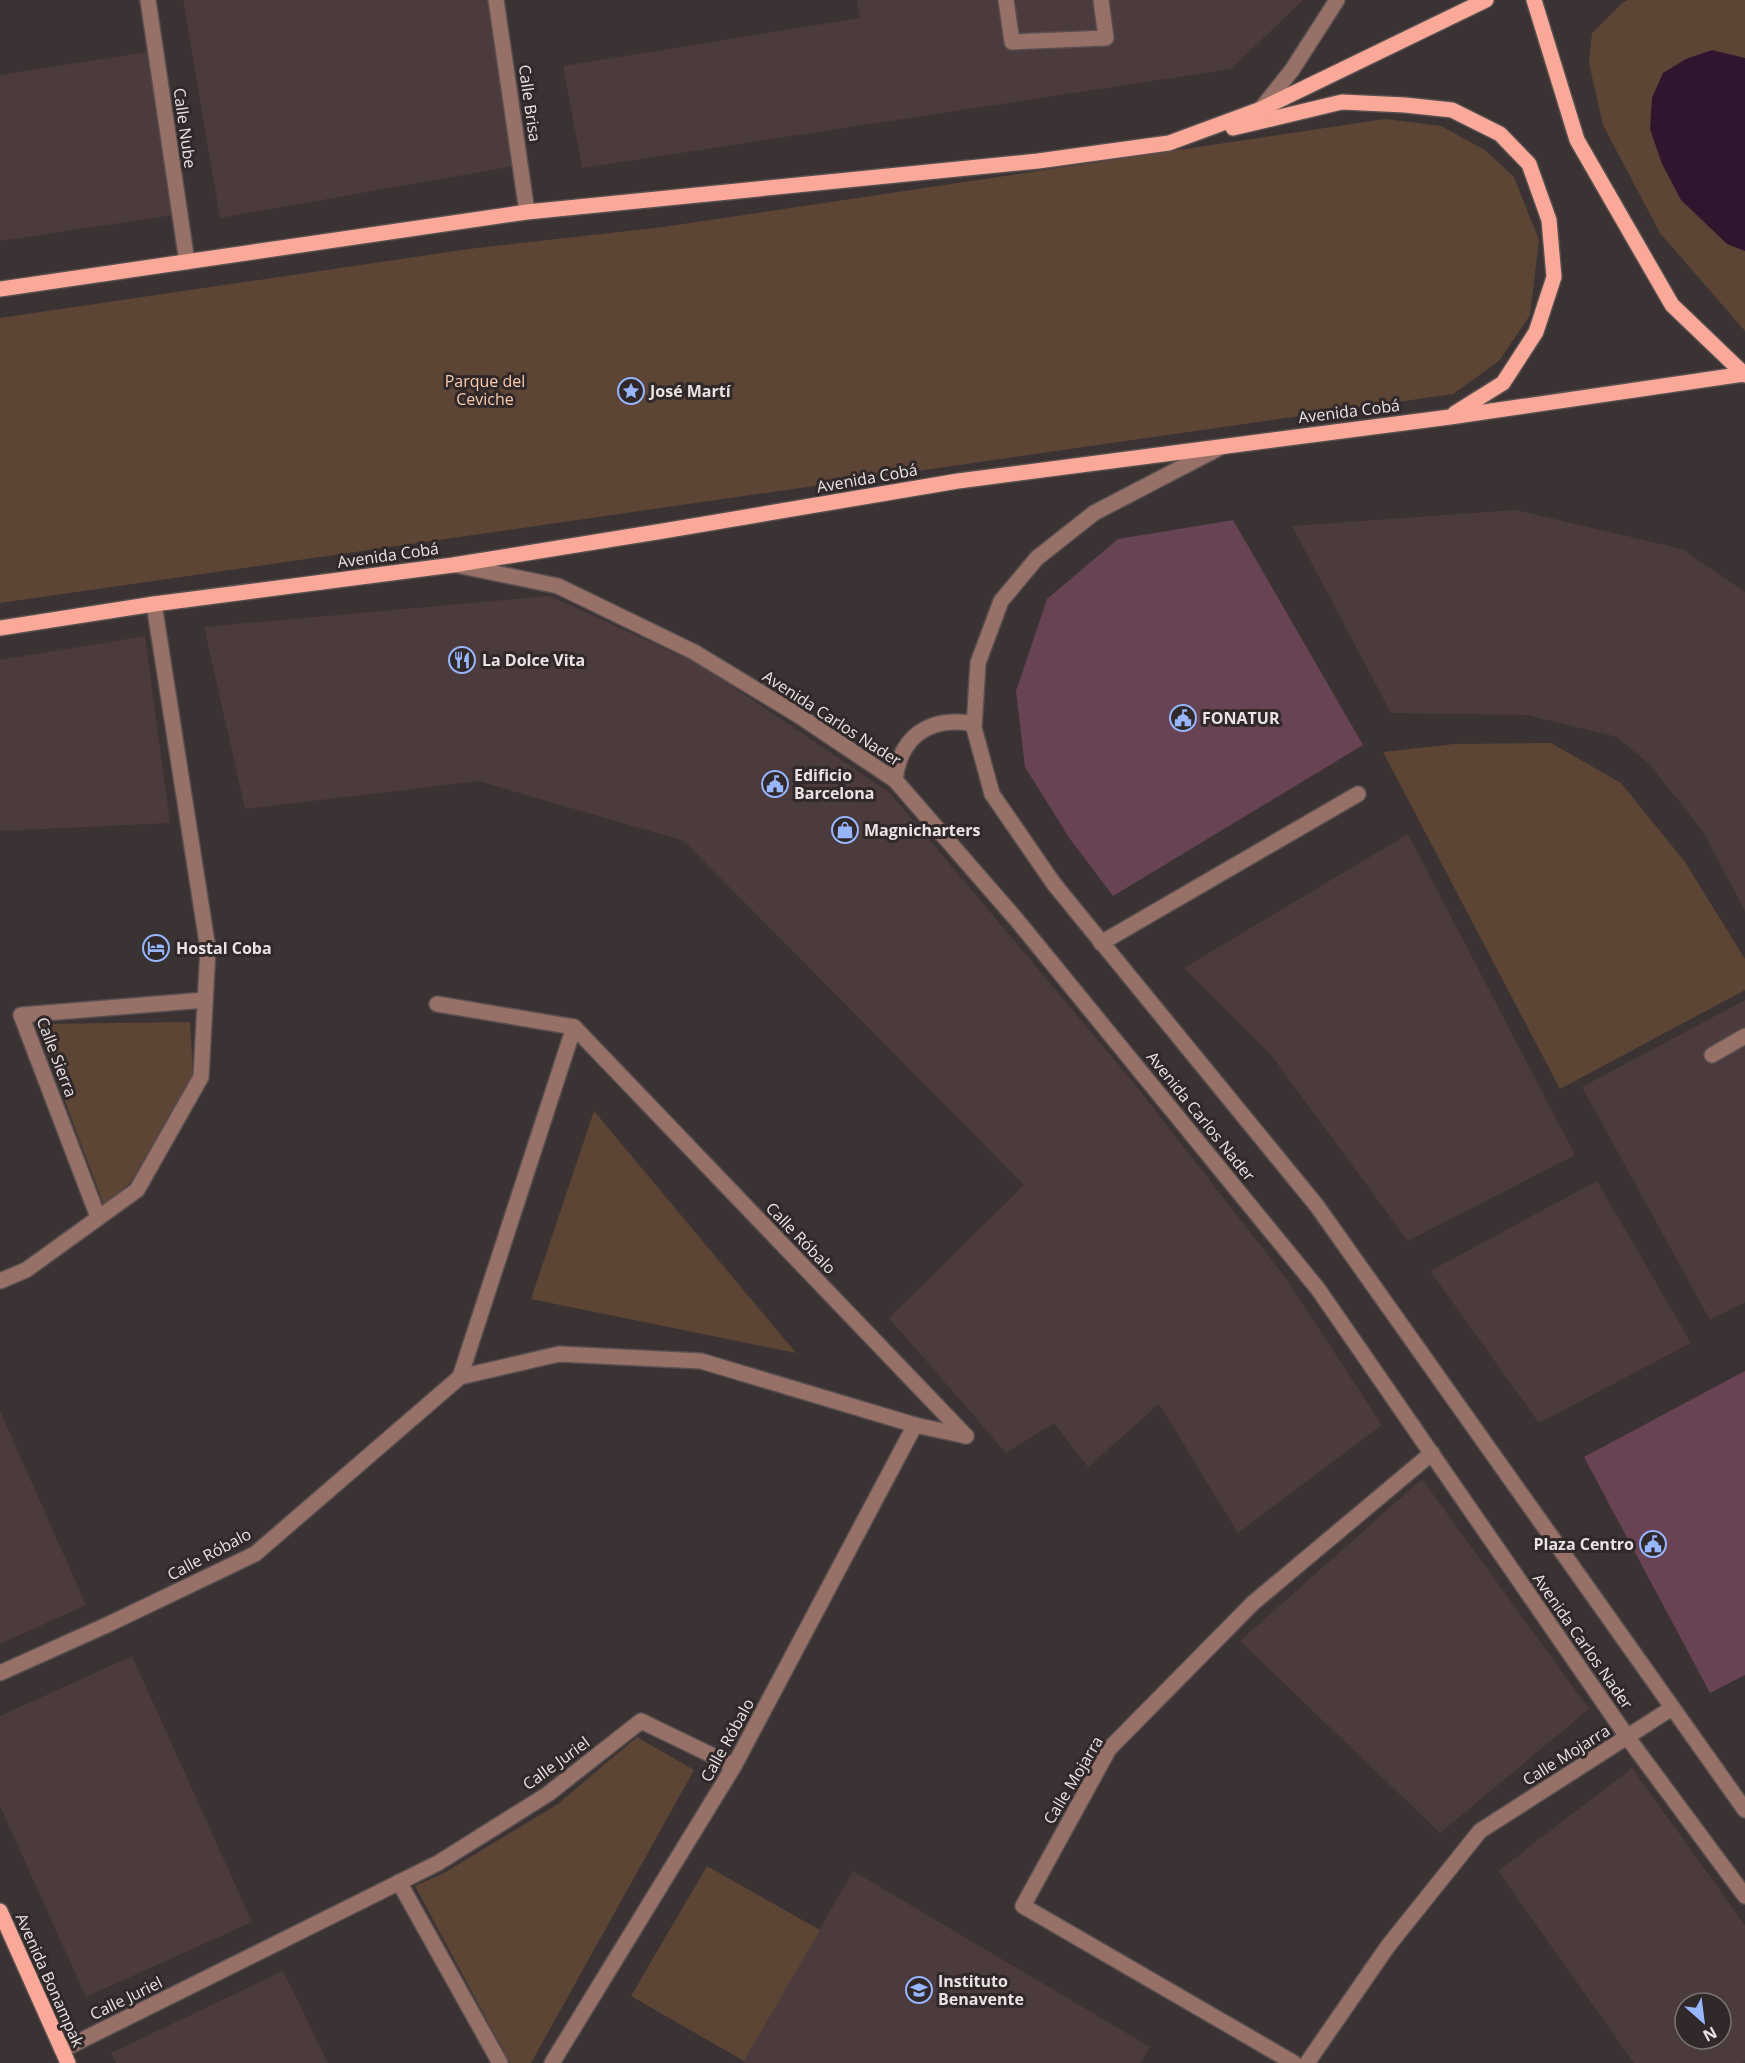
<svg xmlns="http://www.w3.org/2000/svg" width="1745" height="2063" viewBox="0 0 1745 2063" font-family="'Open Sans',sans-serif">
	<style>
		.built { fill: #4b3b3d; fill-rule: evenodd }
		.green { fill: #5d4536 }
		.water { fill: #2f152d }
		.building { fill: #684354 }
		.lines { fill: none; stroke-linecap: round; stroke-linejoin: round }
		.minor-casing { stroke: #574e4f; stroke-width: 18 }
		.major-casing { stroke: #574e4f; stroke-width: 18 }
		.minor { stroke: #977067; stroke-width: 15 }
		.major { stroke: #faa998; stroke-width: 15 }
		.labels { text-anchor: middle; stroke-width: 6; stroke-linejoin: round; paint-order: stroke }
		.street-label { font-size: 16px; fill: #e9e3e4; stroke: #302829 }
		.park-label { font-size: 16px; fill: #fcccad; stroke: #302829 }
		.poi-label { font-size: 16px; font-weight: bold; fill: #e9e3e4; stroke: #302829; text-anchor: start }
	</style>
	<rect width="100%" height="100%" fill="#3b3233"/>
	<g class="built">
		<polygon points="183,0 497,0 525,164 220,218"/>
		<polygon points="857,0 1303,0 1231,69 582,168 563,66 860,18"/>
		<polygon points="147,52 174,215 0,241 0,75"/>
		<polygon points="1515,510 1682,549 1745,592 1745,911 1702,830 1650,765 1617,737 1527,715 1391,713 1292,526"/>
		<polygon points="550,596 701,665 890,793 1133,1082 1285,1277 1382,1425 1238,1533 1159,1404 1088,1467 1054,1423 1006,1453 889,1318 1024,1185 684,841 478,781 245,809 204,627"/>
		<polygon points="145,636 170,823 0,831 0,660"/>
		<polygon points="1408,834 1575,1155 1408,1241 1271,1055 1184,968"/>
		<polygon points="1745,1000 1745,1302 1710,1320 1582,1087"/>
		<polygon points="1597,1181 1691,1343 1539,1423 1430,1271"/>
		<polygon points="0,1411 86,1605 0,1644"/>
		<polygon points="1422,1479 1589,1709 1440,1833 1240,1641"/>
		<polygon points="132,1656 252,1922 86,1997 0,1806 0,1716"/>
		<path d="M1632,1768L1745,1925V2061L1742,2063H1634L1498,1871ZM1685,2003H1721V2039H1685Z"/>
		<polygon points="853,1871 1150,2047 1140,2063 743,2063"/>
		<polygon points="283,1971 328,2063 116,2063 111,2053"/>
	</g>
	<g class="green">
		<polygon points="1628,0 1745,0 1745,331 1660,233 1603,125 1589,63 1592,33 1622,3"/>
		<polygon points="1385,119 1441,126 1485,150 1514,177 1539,240 1530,315 1499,361 1453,394 0,603 0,318 469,249 663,227"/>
		<polygon points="1551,743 1621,783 1685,862 1745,959 1745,990 1560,1089 1383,752 1454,744"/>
		<polygon points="190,1022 193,1074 131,1182 104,1205 36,1024"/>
		<polygon points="594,1111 796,1353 531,1299"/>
		<polygon points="637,1737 694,1770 531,2063 510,2063 415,1886 444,1873 558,1804"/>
		<polygon points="707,1866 820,1930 744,2061 631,1996"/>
	</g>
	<polygon class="water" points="1712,50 1745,58 1745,251 1727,244 1681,200 1662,164 1650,129 1652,98 1663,73 1686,59"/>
	<g class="building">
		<polygon points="1233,520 1363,745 1113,896 1070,839 1025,767 1016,691 1047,599 1118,539"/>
		<polygon points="1745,1371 1745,1675 1710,1693 1584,1457"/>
	</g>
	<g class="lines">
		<defs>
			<g id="minor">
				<polyline points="148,0 187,262"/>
				<polyline points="496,0 527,212"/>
				<polyline points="1006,0 1012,42 1106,38 1101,0"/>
				<polyline points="1261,109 1292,70 1337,0"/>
				<polyline points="1221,447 1094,513 1037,558 1001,601 978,663 974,728 992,794 1054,884 1317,1206 1745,1810"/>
				<polyline points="456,565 558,586 694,652 798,715 895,780 1016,919 1318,1289 1628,1738 1745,1896"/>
				<path d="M895,780C900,737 928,717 970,723L974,728"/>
				<polyline points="1101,943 1358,794"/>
				<polyline points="437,1004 574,1027 966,1436"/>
				<polyline points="1712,1055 1745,1036"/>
				<polyline points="98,1217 21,1015 205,1000"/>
				<polyline points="0,1281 26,1270 137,1190 201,1077 208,949 154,604"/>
				<polyline points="460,1377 574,1027"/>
				<polyline points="0,1673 109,1624 255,1554 460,1377 559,1354 701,1361 915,1425 966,1436"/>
				<polyline points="399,1882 500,2063"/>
				<polyline points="62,2050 438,1863 548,1794 641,1721 734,1766"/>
				<polyline points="552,2063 734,1766 915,1425"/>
				<polyline points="1294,2063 1023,1906 1109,1749 1253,1603 1432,1453"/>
				<polyline points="1307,2063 1388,1946 1480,1831 1672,1708"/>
			</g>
			<g id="major">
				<polyline points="1534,0 1577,140 1672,305 1745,375"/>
				<polyline points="1233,128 1342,102 1405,105 1452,110 1500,134 1529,164 1549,220 1554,277 1536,332 1503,383 1455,413"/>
				<polyline points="0,289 527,212 1038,161 1169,143 1261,109 1486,0"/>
				<polyline points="0,628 154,604 453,565 663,531 958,481 1450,417 1745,374"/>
				<polyline points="0,1911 68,2063"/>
			</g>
		</defs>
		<use href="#minor" class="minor-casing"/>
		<use href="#major" class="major-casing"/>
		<use href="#minor" class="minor"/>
		<use href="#major" class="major"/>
	</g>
	<defs>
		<symbol id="sight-ring" viewBox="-11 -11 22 22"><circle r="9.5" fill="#302829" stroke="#97b6fd" stroke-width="1.5"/><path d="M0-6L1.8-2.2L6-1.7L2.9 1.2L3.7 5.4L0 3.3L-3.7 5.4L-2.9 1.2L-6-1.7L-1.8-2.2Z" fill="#97b6fd"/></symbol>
		<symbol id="restaurant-ring" viewBox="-11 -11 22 22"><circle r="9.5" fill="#302829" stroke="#97b6fd" stroke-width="1.5"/><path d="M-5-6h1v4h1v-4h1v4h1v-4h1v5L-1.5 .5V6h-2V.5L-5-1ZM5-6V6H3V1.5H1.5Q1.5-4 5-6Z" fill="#97b6fd"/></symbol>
		<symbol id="civic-ring" viewBox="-11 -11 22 22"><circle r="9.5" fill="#302829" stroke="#97b6fd" stroke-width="1.5"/><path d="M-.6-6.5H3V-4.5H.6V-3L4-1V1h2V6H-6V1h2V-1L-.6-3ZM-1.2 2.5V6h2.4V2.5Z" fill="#97b6fd"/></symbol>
		<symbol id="shop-ring" viewBox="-11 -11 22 22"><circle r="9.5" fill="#302829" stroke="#97b6fd" stroke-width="1.5"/><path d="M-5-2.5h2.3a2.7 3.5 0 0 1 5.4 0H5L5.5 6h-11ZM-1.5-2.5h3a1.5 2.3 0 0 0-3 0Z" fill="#97b6fd"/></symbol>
		<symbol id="hotel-ring" viewBox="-11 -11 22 22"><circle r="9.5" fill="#302829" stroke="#97b6fd" stroke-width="1.5"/><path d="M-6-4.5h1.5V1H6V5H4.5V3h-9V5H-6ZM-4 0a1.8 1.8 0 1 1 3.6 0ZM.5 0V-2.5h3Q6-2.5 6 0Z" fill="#97b6fd"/></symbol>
		<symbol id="school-ring" viewBox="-11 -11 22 22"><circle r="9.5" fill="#302829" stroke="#97b6fd" stroke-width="1.5"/><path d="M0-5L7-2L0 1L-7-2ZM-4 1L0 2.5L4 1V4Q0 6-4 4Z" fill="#97b6fd"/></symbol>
	</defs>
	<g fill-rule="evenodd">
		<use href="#sight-ring" x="616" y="376" width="30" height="30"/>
		<use href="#restaurant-ring" x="447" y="645" width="30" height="30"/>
		<use href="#civic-ring" x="1168" y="703" width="30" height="30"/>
		<use href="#civic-ring" x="760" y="769" width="30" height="30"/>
		<use href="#shop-ring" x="830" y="815" width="30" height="30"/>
		<use href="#hotel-ring" x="141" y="933" width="30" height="30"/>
		<use href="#civic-ring" x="1638" y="1529" width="30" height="30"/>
		<use href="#school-ring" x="904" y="1975" width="30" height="30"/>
	</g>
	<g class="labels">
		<g class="street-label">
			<text transform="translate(530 103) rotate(82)" y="6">Calle Brisa</text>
			<text transform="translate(185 128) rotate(82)" y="6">Calle Nube</text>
			<text transform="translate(1349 411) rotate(-7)" y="6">Avenida Cobá</text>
			<text transform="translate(867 478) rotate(-10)" y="6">Avenida Cobá</text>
			<text transform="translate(388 555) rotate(-8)" y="6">Avenida Cobá</text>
			<text transform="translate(832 718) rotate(33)" y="6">Avenida Carlos Nader</text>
			<text transform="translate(57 1057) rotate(69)" y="6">Calle Sierra</text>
			<text transform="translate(1201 1116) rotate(51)" y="6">Avenida Carlos Nader</text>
			<text transform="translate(801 1238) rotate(46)" y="6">Calle Róbalo</text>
			<text transform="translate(209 1554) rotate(-28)" y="6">Calle Róbalo</text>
			<text transform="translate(1583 1641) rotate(55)" y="6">Avenida Carlos Nader</text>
			<text transform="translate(727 1740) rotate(-61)" y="6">Calle Róbalo</text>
			<text transform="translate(1566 1755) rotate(-32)" y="6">Calle Mojarra</text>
			<text transform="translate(556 1763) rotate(-36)" y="6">Calle Juriel</text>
			<text transform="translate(1073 1780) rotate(-59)" y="6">Calle Mojarra</text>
			<text transform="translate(50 1980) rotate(66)" y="6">Avenida Bonampak</text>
			<text transform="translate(126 1998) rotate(-26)" y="6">Calle Juriel</text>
		</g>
		<g class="park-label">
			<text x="485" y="387">Parque del<tspan x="485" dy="18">Ceviche</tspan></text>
		</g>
		<g class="poi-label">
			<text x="650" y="397">José Martí</text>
			<text x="482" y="666">La Dolce Vita</text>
			<text x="1202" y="724">FONATUR</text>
			<text x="794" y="781">Edificio<tspan x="794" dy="18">Barcelona</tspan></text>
			<text x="864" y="836">Magnicharters</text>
			<text x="176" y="954">Hostal Coba</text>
			<text x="1634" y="1550" text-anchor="end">Plaza Centro</text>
			<text x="938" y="1987">Instituto<tspan x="938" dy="18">Benavente</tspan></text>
		</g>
	</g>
	<g transform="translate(1703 2021) rotate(152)"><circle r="28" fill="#302829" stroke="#7a7374" stroke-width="1.5"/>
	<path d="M0-4.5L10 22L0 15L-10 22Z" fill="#97b6fd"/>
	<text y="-9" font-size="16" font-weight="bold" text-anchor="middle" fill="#e9e3e4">N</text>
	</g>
</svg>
